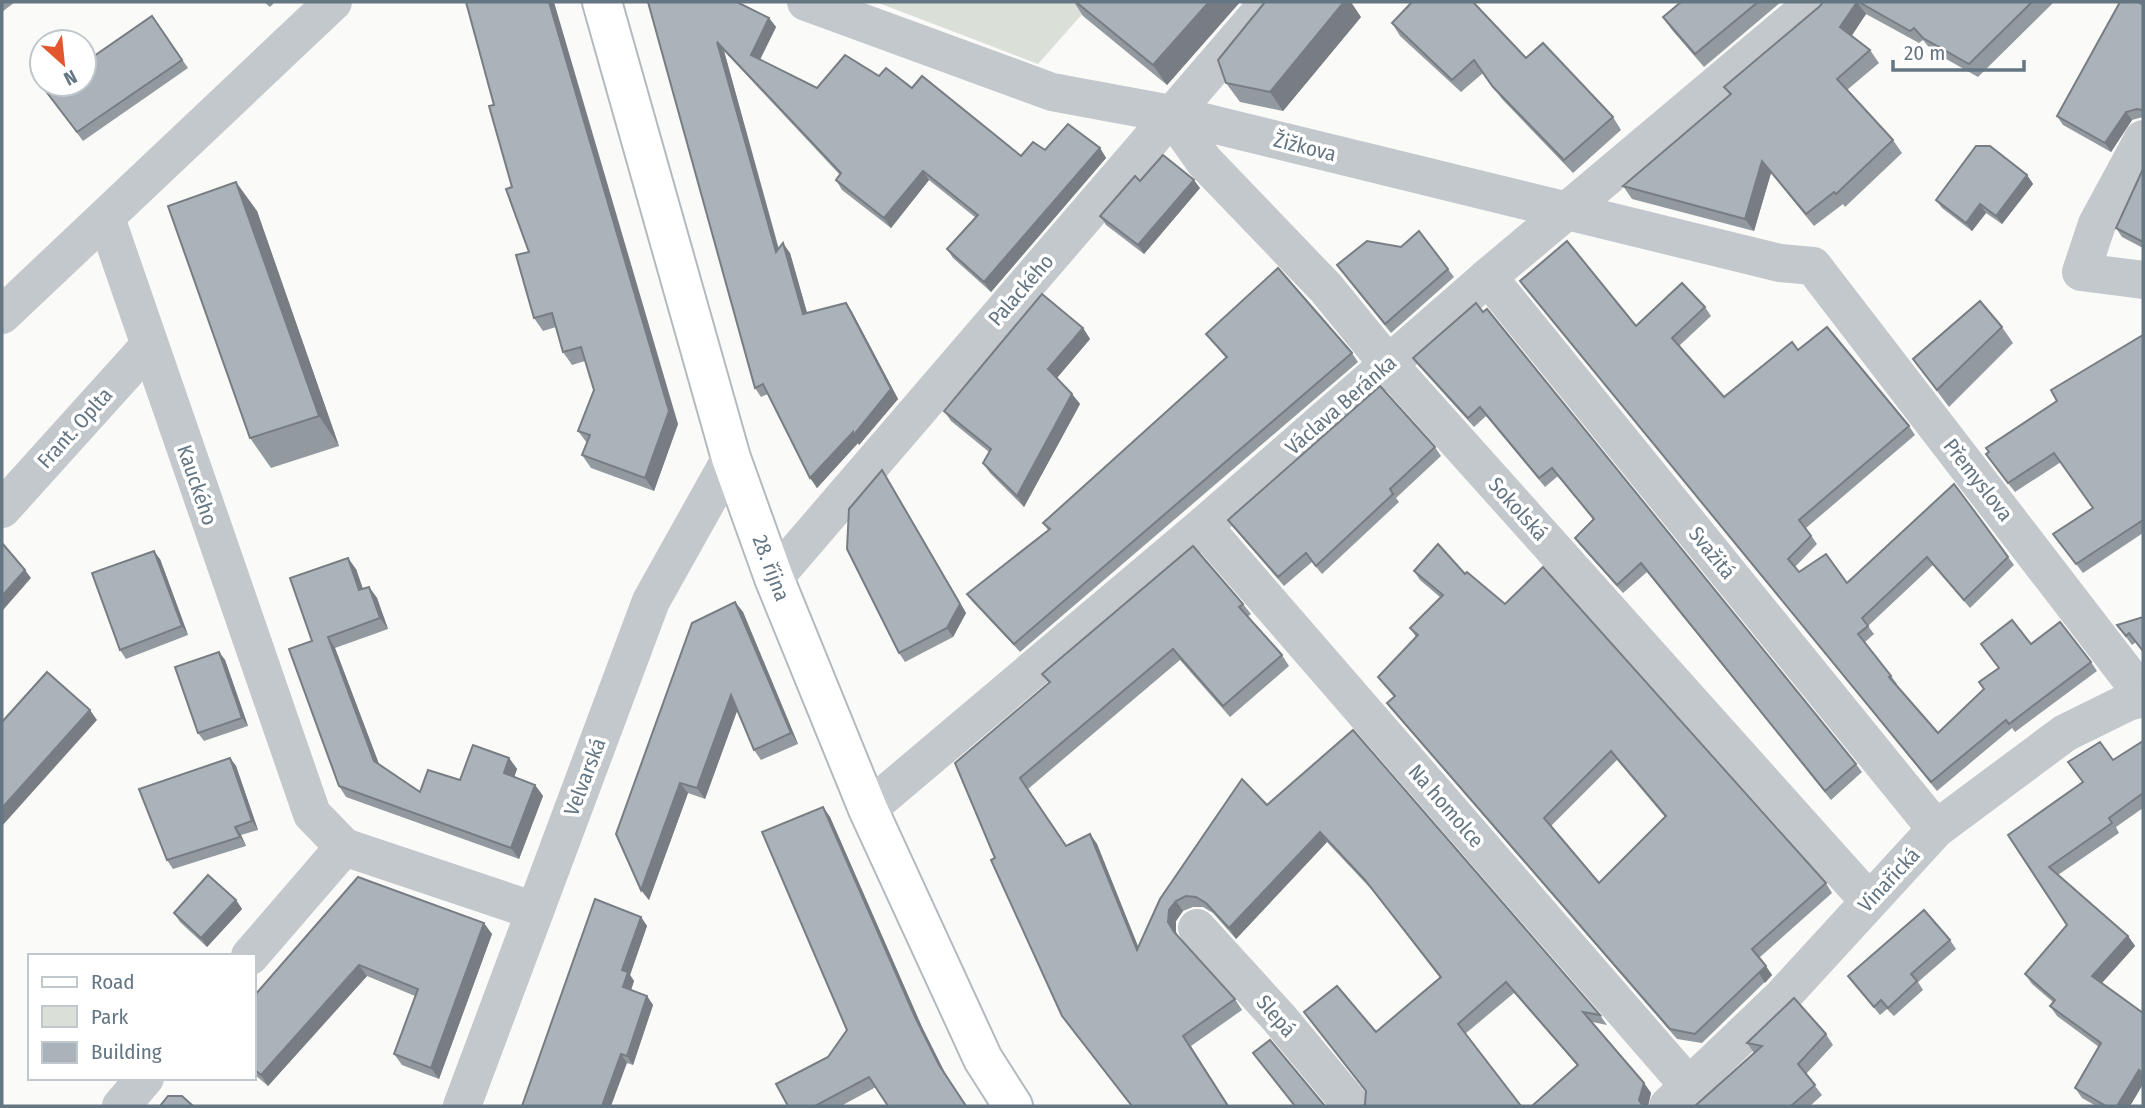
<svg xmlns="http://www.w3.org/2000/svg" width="2145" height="1108" viewBox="0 0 2145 1108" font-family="'Fira Sans Condensed',sans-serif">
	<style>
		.green { fill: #dadfd7 }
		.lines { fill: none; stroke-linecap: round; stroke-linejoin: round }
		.secondary-casing { stroke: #b3babf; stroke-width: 42 }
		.minor { stroke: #c3c8cc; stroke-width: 38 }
		.tertiary { stroke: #c3c8cc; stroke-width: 38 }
		.secondary { stroke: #fff; stroke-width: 38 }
		.wall { fill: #929a9f; fill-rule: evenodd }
		.shaded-wall { fill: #777d82 }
		.building { fill: #aab3b9; stroke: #777d82; stroke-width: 2; fill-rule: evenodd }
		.labels { text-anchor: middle; stroke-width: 7; stroke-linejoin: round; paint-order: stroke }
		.street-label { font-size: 21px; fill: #657683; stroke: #fff }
	</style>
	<rect width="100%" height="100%" fill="#fafaf8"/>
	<polygon class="green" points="876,2 1093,2 1038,64"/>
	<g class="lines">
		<defs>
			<polyline id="secondary" points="602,2 731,458 774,578 868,809 983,1059 1013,1106"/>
		</defs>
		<use href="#secondary" class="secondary-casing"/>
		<g class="minor">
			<polyline points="806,2 1052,92 1171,114 1780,263 1813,266 2143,695"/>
			<polyline points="1171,114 1204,161 1326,288 1388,364 1869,901"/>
			<polyline points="2143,139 2097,224 2081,272 2143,280"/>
			<polyline points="106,218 312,814 344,847 535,911"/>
			<polyline points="1488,277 1936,829"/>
			<polyline points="2,315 333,2"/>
			<polyline points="2,509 149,346"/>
			<polyline points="1203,526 1689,1086"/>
			<polyline points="774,578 1269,2"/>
			<polyline points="868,809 1203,526 1488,277 1815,2"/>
			<polyline points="1197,928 1279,1018 1352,1106"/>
			<polyline points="250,956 344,847"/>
			<polyline points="121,1106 145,1078"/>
			<polyline points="1668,1106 1781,998 1936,829 2065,733 2128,702 2143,698"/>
		</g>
		<polyline class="tertiary" points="462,1106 651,601 731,458"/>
		<use href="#secondary" class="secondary"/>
	</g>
	<g class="wall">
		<polygon points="2,2 15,2 2,12"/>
		<polygon points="264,2 275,2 270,7"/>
		<polygon points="648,2 769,18 776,27 760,60 817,88 879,76 912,88 1021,156 1045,150 1100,148 1106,158 991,292 953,258 947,249 976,218 929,180 891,228 842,190 836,180 840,175 724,51 779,249 790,253 807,313 846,303 852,312 898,399 859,445 858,443 817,488 768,394 761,397 755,388"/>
		<polygon points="1074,2 1240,2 1167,85 1083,16"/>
		<polygon points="1681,2 1781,2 1704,67 1672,30 1663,17"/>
		<polygon points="1823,2 2054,2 1978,77 1932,51 1923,40 1919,43 1866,14 1851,36 1870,50 1879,63 1847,90 1893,140 1902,153 1845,207 1843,204 1814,226 1771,173 1754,231 1632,199 1623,186 1730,95 1724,87 1820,6"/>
		<polygon points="2143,5 2143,117 2132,120 2111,152 2063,125 2057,116"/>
		<polygon points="152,16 188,68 83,141 45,90"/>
		<polygon points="1361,17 1283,111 1240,102 1226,83"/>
		<polygon points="1392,23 1526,58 1613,117 1621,130 1573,173 1502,99 1483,73 1461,92 1400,36"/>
		<polygon points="494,105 678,424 654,491 591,468 582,455 587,443 578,431 594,390 585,361 572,365 563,352 556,327 543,331 534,318 529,252 512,187"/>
		<polygon points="2143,169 2143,248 2122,237 2116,228"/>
		<polygon points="2027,175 2033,184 2002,224 1986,213 1972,231 1942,208 1936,200"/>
		<polygon points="1140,181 1200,188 1144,254 1106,225 1100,216"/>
		<polygon points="257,211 339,446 271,468 250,438"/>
		<polygon points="1337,265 1448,269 1454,277 1391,333"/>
		<polygon points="1520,281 1636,326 1705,307 1711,316 1679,346 1724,397 1798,350 1909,426 1915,435 1806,528 1817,544 1795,567 1799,572 1847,583 1972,508 2014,565 1970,608 1933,565 1868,626 1874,634 1865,642 1891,676 1897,684 1896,685 1938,733 2031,644 2091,662 2097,671 2015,732 2012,728 1937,791"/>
		<polygon points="1476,303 1856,764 1862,772 1831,800 1647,572 1623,593 1581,546 1575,538 1593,519 1558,476 1545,487 1486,416 1474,427 1419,366 1413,358"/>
		<polygon points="2002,327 2013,343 1949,407 1913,359"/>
		<polygon points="1083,328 1090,339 1057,378 1072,394 1080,404 1024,507 990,473 983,463 989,452 951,421 944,411"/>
		<polygon points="1206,334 1352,353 1358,362 1020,652 973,602 967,594 1048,530 1043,523 1226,358"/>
		<polygon points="2143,335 2143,533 2083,573 2060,543 2093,508 2061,462 2015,492 1992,463 2057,401"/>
		<polygon points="1435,447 1441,456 1396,498 1399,502 1322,574 1312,562 1284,586 1234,528 1228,520"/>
		<polygon points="882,470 966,613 953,637 905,662 899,653"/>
		<polygon points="160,559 188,635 126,659 120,650"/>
		<polygon points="356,569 363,589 369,587 377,598 388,629 335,648 379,764 420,792 460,780 509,758 517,769 514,776 535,785 543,796 519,859 346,797 339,786 312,641"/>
		<path d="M1414,571L1465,574L1826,883L1832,893L1759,958L1772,975L1702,1043L1677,1039L1394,712L1387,703L1394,697L1378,677L1416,637L1410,628L1441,598L1420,580ZM1617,760L1665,817L1599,883L1551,826Z"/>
		<polygon points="735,602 743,612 798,744 761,760 754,750 737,710 705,799 688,793 649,900 641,890"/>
		<polygon points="1243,604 1251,614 1247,617 1282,655 1289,666 1230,717 1180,660 1028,789 1067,846 1090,834 1097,844 1138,947 1160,899 1353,730 1600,1015 1607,1025 1592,1022 1644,1083 1651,1093 1648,1106 1532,1106 1577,1065 1514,993 1465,1034 1365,1104 1366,1092 1304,1012 1376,1032 1440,978 1372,890 1327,842 1236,939 1213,913 1203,907 1193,907 1183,911 1176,921 1176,932 1178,937 1235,999 1242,1010 1191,1046 1229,1106 1131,1106 1062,1016 995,858 1049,683 1042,674"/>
		<polygon points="2143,617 2143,652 2136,642 2132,645 2117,625"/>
		<polygon points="219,652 225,660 248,726 204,741 198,733"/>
		<polygon points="2143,741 2143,808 2116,827 2119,833 2058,875 2128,936 2135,946 2102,983 2143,1013 2143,1084 2130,1106 2096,1106 2082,1098 2075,1088 2099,1047 2057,1016 2050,1006 2053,1002 2032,984 2025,974 2067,925 2008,835 2083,782 2113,760"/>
		<polygon points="230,758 236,766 258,830 241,835 246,846 173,869 167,860"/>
		<polygon points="823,807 830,817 922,1027 946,1075 876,1087 841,1106 788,1106 828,1057 847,1030"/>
		<polygon points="358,877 492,934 439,1079 402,1065 394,1054 415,996 367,976 268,1086 254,1074 254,996"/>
		<polygon points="236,900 242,909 207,947 180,922 174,913"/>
		<polygon points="641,917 647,926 630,975 634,981 631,990 647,996 653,1005 633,1065 627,1063 522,1106"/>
		<polygon points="1950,940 1956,949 1918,982 1923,990 1894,1016 1887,1009 1880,1015 1848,976"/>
		<polygon points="1826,1034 1833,1045 1806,1074 1822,1095 1810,1106 1695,1106 1754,1053 1747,1043"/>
	</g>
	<g class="shaded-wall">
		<polygon points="549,2 554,2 678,424 654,491 645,478"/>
		<polygon points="1209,2 1240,2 1167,85 1153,65"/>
		<polygon points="1344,2 1351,2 1361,17 1283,111 1270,92"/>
		<polygon points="1857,2 1866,14 1849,40 1840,27"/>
		<polygon points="769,18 776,27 757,65 751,55"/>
		<polygon points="717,42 724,51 782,262 776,252"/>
		<polygon points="2126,112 2132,120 2111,152 2105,143"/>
		<polygon points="1100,148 1106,158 991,292 984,282"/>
		<polygon points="1762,161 1771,173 1754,231 1745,219"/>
		<polygon points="923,171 929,180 891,228 884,218"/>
		<polygon points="2027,175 2033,184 2002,224 1996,216"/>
		<polygon points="1194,180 1200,188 1144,254 1138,245"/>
		<polygon points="236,182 257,211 339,446 319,416"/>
		<polygon points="1980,204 1986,213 1972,231 1966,223"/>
		<polygon points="783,243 790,253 810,323 803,314"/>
		<polygon points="846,303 852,312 898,399 859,445 858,443 817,488 810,478"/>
		<polygon points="1083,328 1090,339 1055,380 1048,369"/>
		<polygon points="1072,394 1080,404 1024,507 1017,496"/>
		<polygon points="882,470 966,613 953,637 947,628"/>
		<polygon points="154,551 160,559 188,635 182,626"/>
		<polygon points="348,558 356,569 367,601 359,590"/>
		<polygon points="25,570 31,578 3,610 2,596"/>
		<polygon points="369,587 377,598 388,629 380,618"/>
		<polygon points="735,602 743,612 798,744 791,733"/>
		<polygon points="328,637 335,648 382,772 374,761"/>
		<polygon points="219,652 225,660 248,726 242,718"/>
		<polygon points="731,695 739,706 705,799 697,788"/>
		<polygon points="90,710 97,720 2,826 2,808"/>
		<polygon points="230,758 236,766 258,830 252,821"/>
		<polygon points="509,758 517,769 512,784 504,773"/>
		<polygon points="680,783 688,793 649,900 641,890"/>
		<polygon points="535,785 543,796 519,859 511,848"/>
		<polygon points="823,807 830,817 922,1027 946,1075 939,1065 915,1017"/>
		<polygon points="235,827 241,835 246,846 240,837"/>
		<polygon points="1320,832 1327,842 1236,939 1229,928"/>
		<polygon points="1090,834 1097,844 1144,961 1137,950"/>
		<polygon points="236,900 242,909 207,947 201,938"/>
		<polygon points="1176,901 1183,911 1176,921 1176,932 1181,943 1174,932 1168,922 1169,910"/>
		<polygon points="641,917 647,926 630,975 634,981 629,996 623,987 622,970"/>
		<polygon points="484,923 492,934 439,1079 431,1068"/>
		<polygon points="2128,936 2135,946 2099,986 2092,976"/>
		<polygon points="359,965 367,976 268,1086 261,1075"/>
		<polygon points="1766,966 1772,975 1765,983 1759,973"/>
		<polygon points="647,996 653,1005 633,1065 627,1056"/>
		<polygon points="621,1054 627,1063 611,1106 602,1106"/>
		<polygon points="2139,1070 2143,1076 2143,1084 2130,1106 2117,1106"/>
		<polygon points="1644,1083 1651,1093 1648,1106 1643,1106 1639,1100"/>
	</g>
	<g class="building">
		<polygon points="466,2 549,2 669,411 645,478 582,455 590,435 578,431 594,390 581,347 563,352 552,313 534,318 516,255 529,252 506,189 512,187 489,106 494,105"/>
		<polygon points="648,2 737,2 769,18 751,55 817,88 845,55 879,76 886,68 912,88 922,76 1021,156 1033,142 1045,150 1068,124 1100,148 984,282 947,249 978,215 923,171 884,218 836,180 841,173 717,42 776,252 783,243 803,314 846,303 891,389 853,436 853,432 810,478 763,384 755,388"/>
		<polygon points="1076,2 1209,2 1153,65"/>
		<polygon points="1265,2 1344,2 1270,92 1226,83 1218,60"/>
		<polygon points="1412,2 1473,2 1526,58 1543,43 1613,117 1564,160 1493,87 1474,60 1452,80 1392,23"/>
		<polygon points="1681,2 1758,2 1695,54 1663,17"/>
		<polygon points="1823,2 1857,2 1840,27 1870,50 1837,79 1893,140 1836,194 1834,192 1806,214 1762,161 1745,219 1623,186 1731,94 1724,87 1820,6"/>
		<polygon points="1859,2 2032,2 1969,64 1923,38 1914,28 1910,31"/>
		<polygon points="2120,2 2138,2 2143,5 2143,110 2137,109 2126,112 2105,143 2057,116"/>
		<polygon points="152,16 182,60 77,132 45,90 54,84 84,84 84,63"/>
		<polygon points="1976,146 1990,146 2027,175 1996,216 1980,204 1966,223 1936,200"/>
		<polygon points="1163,155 1194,180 1138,245 1100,216 1135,176 1140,181"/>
		<polygon points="2143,169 2143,242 2116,228"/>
		<polygon points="236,182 319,416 250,438 168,206"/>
		<polygon points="1419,231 1448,269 1385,324 1337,265 1367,241 1401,247"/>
		<polygon points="1567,241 1636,326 1682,283 1705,307 1672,338 1724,397 1792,342 1798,350 1827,327 1909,426 1799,520 1811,536 1788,559 1799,572 1826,554 1847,583 1954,484 1972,508 2008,557 1964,600 1927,557 1862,618 1868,626 1858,634 1891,676 1889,677 1938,733 1984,689 1979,682 1999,668 1981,644 2012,620 2031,644 2060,622 2091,662 2009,724 2006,720 1931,782 1520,281"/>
		<polygon points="1278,268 1352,353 1014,644 967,594 1050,529 1043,523 1227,357 1206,334"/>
		<polygon points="1042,294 1083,328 1048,369 1072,394 1017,496 983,463 991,449 944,411"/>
		<polygon points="1980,301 2002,327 1937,390 1913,359"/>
		<polygon points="1476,303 1483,312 1487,309 1856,764 1825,791 1641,563 1617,585 1575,538 1594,519 1552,468 1539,478 1480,407 1468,418 1413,358"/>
		<polygon points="2143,335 2143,520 2076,564 2053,534 2093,508 2054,453 2008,483 1986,454 1989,452 1986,448 2057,401 2051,390"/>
		<polygon points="1380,386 1435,447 1390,489 1393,494 1316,566 1306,553 1278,577 1228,520"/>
		<polygon points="882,470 960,604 947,628 899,653 847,549 849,509"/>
		<polygon points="2,543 25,570 2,596"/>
		<path d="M1438,544L1465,574L1467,572L1505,604L1543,567L1826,883L1752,949L1766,966L1695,1034L1670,1029L1387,703L1395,696L1378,677L1418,635L1410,628L1443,595L1414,571ZM1611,751L1666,816L1599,883L1544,818Z"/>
		<polygon points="1193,546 1243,604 1239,607 1282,655 1223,706 1173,649 1020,778 1066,846 1090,834 1137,950 1160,899 1242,779 1267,805 1353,730 1600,1015 1583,1012 1644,1083 1639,1100 1643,1106 1532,1106 1578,1065 1506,982 1458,1024 1521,1106 1363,1106 1365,1104 1366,1091 1304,1012 1337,986 1376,1032 1441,977 1365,880 1320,832 1229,928 1206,903 1196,897 1186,896 1176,901 1169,910 1168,922 1174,932 1235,999 1183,1036 1228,1106 1132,1106 1062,1016 991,860 995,858 955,763 1050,682 1042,674"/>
		<polygon points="154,551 182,626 120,650 92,573"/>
		<polygon points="348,558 359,590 369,587 380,618 328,637 374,761 420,792 428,770 460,780 473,745 509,758 504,773 535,785 511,848 339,786 289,649 312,641 290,578"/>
		<polygon points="735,602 791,733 754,750 731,695 697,788 680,783 641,890 616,834 692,623"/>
		<polygon points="2143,617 2143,651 2129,633 2126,636 2117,625"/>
		<polygon points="219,652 242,718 198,733 175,667"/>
		<polygon points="47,672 90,710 2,808 2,722"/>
		<polygon points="2143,741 2143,793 2109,818 2112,823 2049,867 2128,936 2092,976 2143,1013 2143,1073 2139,1070 2117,1106 2106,1106 2075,1088 2101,1043 2050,1006 2055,1000 2025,974 2067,925 2008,835 2083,782 2068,762 2100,742 2113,760"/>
		<polygon points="230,758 252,821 235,827 240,837 167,860 139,789"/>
		<polygon points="823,807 915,1017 939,1065 966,1106 888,1106 869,1077 815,1106 788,1106 776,1084 828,1057 847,1030 762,832"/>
		<polygon points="208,875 236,900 201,938 174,913"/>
		<polygon points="358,877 484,923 431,1068 394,1054 418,989 359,965 261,1075 254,1069 254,996"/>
		<polygon points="595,899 641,917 622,970 628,972 623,987 647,996 627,1056 621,1054 602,1106 522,1106"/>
		<polygon points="1924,910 1950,940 1911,974 1917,981 1888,1008 1881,1000 1874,1007 1848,976"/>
		<polygon points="1794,998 1826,1034 1798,1064 1815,1085 1791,1106 1695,1106 1762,1046 1747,1043"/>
		<polygon points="1270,1040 1325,1106 1295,1106 1253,1053"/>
		<polygon points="168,1096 182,1096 193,1106 160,1106"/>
	</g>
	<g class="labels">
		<g class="street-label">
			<text transform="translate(1305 147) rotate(14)" y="7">Žižkova</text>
			<text transform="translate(1021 290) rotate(-49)" y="7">Palackého</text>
			<text transform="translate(1341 405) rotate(-41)" y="7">Václava Beránka</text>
			<text transform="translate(75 428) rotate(-48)" y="7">Frant. Oplta</text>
			<text transform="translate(1978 480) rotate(52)" y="7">Přemyslova</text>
			<text transform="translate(197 485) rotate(71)" y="7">Kauckého</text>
			<text transform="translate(1518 509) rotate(48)" y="7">Sokolská</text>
			<text transform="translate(1712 553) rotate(51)" y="7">Svažitá</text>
			<text transform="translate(771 568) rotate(69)" y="7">28. října</text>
			<text transform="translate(585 777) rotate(-69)" y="7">Velvarská</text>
			<text transform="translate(1446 806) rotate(49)" y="7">Na homolce</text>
			<text transform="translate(1889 880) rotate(-47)" y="7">Vinařická</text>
			<text transform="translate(1276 1016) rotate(49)" y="7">Slepá</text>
		</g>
	</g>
	<rect width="2145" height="1108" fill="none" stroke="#657683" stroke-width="7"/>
	<rect x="28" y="954" width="228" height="126" fill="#ffffff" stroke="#c1c8cd" stroke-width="2"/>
	<rect x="42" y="977" width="35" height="10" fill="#ffffff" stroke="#c1c8cd" stroke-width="2"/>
	<text x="91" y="989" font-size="21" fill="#657683">Road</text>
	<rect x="42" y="1006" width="35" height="21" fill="#dadfd7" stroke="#c1c8cd" stroke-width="2"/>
	<text x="91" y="1024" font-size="21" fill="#657683">Park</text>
	<rect x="42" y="1042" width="35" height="21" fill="#aab3b9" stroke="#c1c8cd" stroke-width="2"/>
	<text x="91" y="1059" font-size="21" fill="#657683">Building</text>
	<g transform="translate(63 63) rotate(153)"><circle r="33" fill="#ffffff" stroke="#c1c8cd" stroke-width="2"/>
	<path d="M0-5L12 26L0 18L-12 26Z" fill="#e4572e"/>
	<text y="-10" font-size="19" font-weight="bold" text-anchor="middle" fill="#657683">N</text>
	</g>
	<path d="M1893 60v10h131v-10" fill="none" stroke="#657683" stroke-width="3.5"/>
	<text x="1904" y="60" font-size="21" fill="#657683" stroke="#ffffff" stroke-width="5" paint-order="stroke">20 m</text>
</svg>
